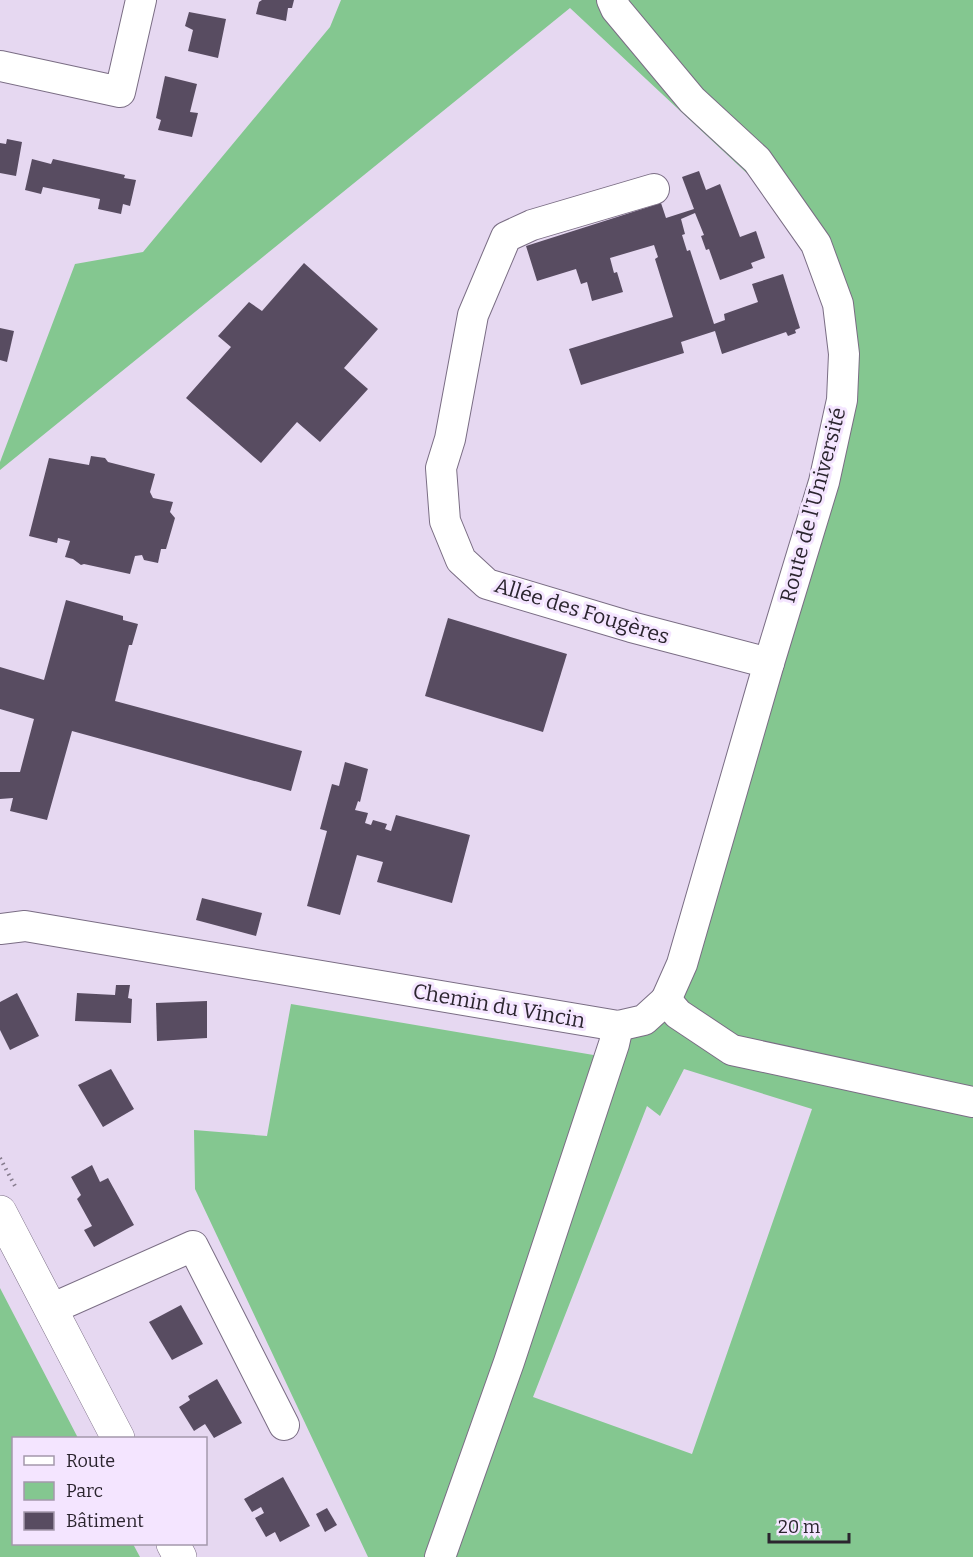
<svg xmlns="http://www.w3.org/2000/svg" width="973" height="1557" viewBox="0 0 973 1557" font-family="Bitter,serif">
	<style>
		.green { fill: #84c790; fill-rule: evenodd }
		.building { fill: #584c61 }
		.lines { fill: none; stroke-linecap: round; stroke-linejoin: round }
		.minor-casing { stroke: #7a6d84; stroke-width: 32 }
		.major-casing { stroke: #7a6d84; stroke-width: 34 }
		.path { stroke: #867c8d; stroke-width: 4; stroke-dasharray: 1.5 4.5; stroke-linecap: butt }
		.minor { stroke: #fff; stroke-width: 30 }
		.major { stroke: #fff; stroke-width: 33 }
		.labels { text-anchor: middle; stroke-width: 6; stroke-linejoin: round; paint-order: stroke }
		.street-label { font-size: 21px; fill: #2b252f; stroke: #f4e5ff }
	</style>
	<rect width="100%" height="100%" fill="#e6d8f1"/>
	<g class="green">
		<path d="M341,0H973V1557H368L195,1189L194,1130L267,1136L291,1004L623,1060L632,1012L661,990L830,418L828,311L805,250L769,194L570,8L0,470V462L75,264L143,252L330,27ZM684,1069L812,1109L692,1454L533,1397L647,1106L660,1116Z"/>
		<polygon points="0,1288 78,1438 14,1438 14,1544 133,1544 140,1557 0,1557"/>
	</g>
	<g class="building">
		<polygon points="262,0 294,0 292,8 288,8 286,21 256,14 259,2"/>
		<polygon points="189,12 226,19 218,58 188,51 193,30 185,26"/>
		<polygon points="165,76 197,84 190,112 198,113 192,137 158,130 161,120 156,118"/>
		<polygon points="7,139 22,142 16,176 0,173 0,143 6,144"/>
		<polygon points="32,159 51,164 53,159 125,175 124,178 136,180 130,206 123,204 121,214 98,209 100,199 43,187 41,194 25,190"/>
		<polygon points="699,171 706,190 720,184 740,237 756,231 765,258 751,263 753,268 720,280 709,249 706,250 701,236 704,235 695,213 681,219 685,234 682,235 687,251 690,250 714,324 725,320 724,314 758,302 752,284 783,274 800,328 795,330 796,333 788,336 786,332 722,354 715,331 681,342 684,353 581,385 569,349 673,317 655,259 658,257 654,245 610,258 614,273 617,272 623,292 592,301 587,282 581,284 576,269 537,281 526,246 661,203 666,218 694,209 682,177"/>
		<polygon points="304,263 378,329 344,368 368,389 320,442 297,422 261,463 186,398 231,347 218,336 249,302 262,311"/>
		<polygon points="0,328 14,331 7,362 0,360"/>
		<polygon points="91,456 105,458 108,462 155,474 150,492 153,498 173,502 170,512 175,518 166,549 161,549 158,563 144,560 142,555 135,556 130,574 84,564 81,565 73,559 65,557 70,541 58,538 57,543 29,536 49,458 89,465"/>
		<polygon points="66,600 123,616 123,620 138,624 132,645 129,645 115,701 302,751 291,791 72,731 47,820 10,811 13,798 0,799 0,772 20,772 34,719 0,709 0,667 44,680"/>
		<polygon points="448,618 567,654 543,732 425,696"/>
		<polygon points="345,762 368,769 360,802 358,801 355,810 368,813 365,823 371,825 373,820 387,824 385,829 391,831 396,815 470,835 452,903 377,882 383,862 357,855 340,915 307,906 327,831 320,829 332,784 339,786"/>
		<polygon points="202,898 262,913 256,936 196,920"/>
		<polygon points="116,985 130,985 128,998 132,999 131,1023 75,1021 77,993 115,995"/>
		<polygon points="17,993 39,1036 10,1050 0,1030 0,1002"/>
		<polygon points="207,1001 207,1038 157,1041 156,1003"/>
		<polygon points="111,1069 134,1109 103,1127 78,1085"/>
		<polygon points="92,1165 100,1182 108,1178 134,1225 94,1247 84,1230 92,1226 77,1199 81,1195 71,1177"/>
		<polygon points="181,1305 203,1344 172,1360 149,1322"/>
		<polygon points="217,1379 242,1423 214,1438 205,1424 194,1431 179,1407 190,1400 188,1396"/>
		<polygon points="283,1477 310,1526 280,1542 275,1532 266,1537 255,1518 264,1513 261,1507 252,1512 244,1499"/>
		<polygon points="327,1508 337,1525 325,1532 316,1514"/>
	</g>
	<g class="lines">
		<defs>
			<g id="minor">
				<polyline points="612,0 616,9 692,100 757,160 816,244 838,304 844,354 842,400 824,482 769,663 682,964 666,1000"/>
				<polyline points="0,66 120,92 141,0"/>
				<polyline points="654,189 532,225 506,237 473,315 450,439 441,468 445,521 461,560 487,584 631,627 769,663"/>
				<polyline points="0,929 25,926 618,1026 644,1020 666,1000 678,1014 732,1050 973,1102"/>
				<polyline points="51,1309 193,1246 284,1425"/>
				<polyline points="440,1557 509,1362 614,1044 618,1026"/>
			</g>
			<g id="major">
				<polyline points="0,1212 118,1438"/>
				<polyline points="173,1544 180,1557"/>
			</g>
		</defs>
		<use href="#minor" class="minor-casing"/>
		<use href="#major" class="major-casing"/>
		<polyline class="path" points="0,1158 15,1186"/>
		<use href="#minor" class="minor"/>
		<use href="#major" class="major"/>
	</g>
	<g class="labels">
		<g class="street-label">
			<text transform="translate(813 505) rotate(-75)" y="7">Route de l'Université</text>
			<text transform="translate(582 611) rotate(17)" y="7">Allée des Fougères</text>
			<text transform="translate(499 1006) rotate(10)" y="7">Chemin du Vincin</text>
		</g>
	</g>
	<rect x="12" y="1437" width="195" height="108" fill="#f4e5ff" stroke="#a498ac" stroke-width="1.5"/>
	<rect x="24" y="1456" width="30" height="9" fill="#ffffff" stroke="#a498ac" stroke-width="1.5"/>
	<text x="66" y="1467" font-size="18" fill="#2b252f">Route</text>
	<rect x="24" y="1482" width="30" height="18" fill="#84c790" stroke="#a498ac" stroke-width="1.5"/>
	<text x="66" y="1497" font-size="18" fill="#2b252f">Parc</text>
	<rect x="24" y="1512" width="30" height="18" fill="#584c61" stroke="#a498ac" stroke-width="1.5"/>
	<text x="66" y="1527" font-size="18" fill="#2b252f">Bâtiment</text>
	<path d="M769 1533v9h80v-9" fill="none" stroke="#2b252f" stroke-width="3"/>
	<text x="778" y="1533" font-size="18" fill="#2b252f" stroke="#f4e5ff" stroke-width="4.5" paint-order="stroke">20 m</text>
</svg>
